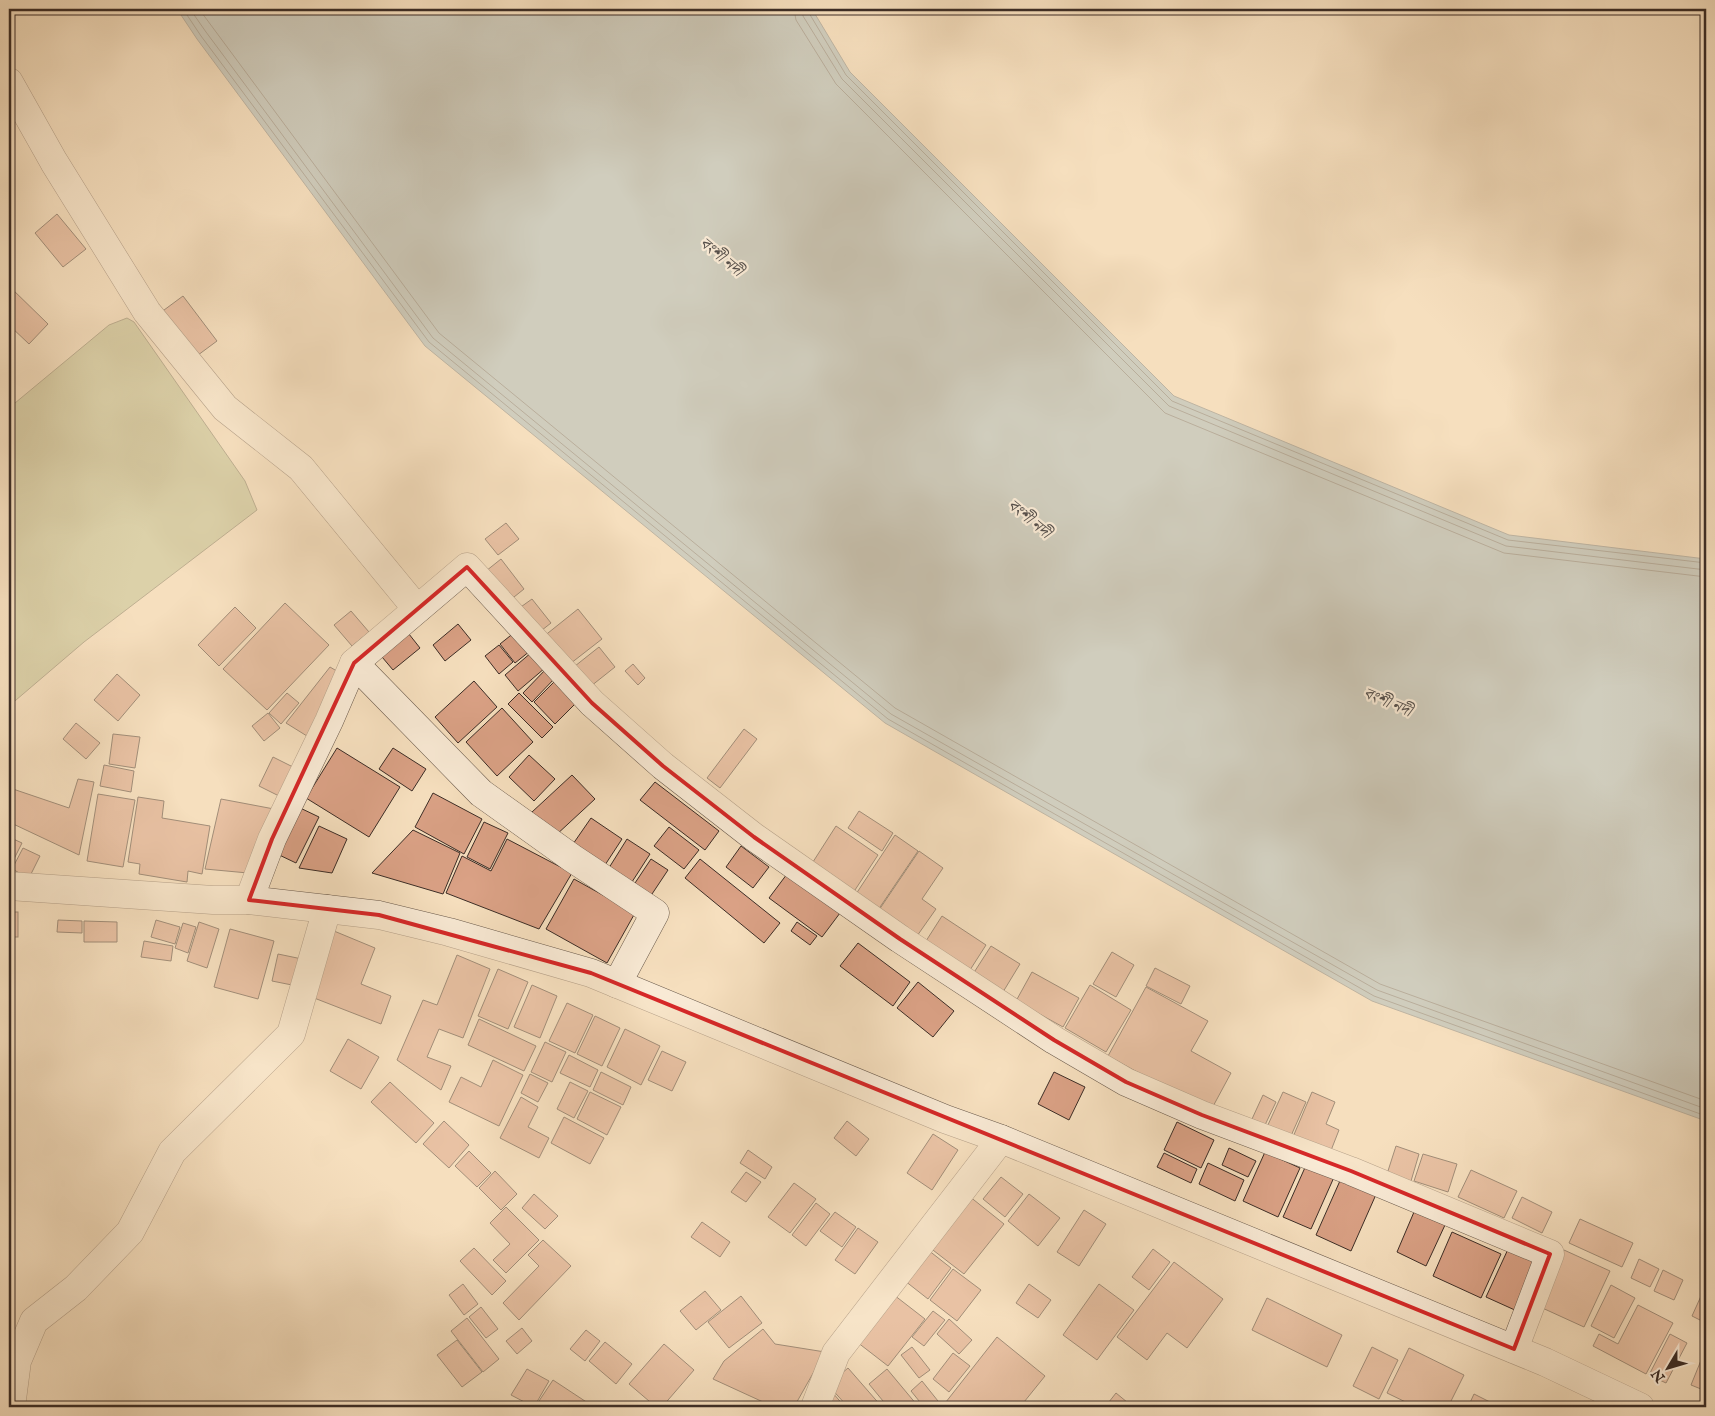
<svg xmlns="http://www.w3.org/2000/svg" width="1715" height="1416" viewBox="0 0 1715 1416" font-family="'IM FELL English','Noto Serif Bengali',serif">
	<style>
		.green { fill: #bdc191; stroke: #7c775c }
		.water { fill: #a3b9bd; stroke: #7a8181 }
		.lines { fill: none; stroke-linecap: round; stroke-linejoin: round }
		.shore { stroke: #707372; stroke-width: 1 }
		.building { fill: #daa185; stroke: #3c2d26 }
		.minor-casing { stroke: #6a5a4c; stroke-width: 29 }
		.minor { stroke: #f9ead5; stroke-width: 28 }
		.marked { fill: none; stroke: #d62828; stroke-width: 4; stroke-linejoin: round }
		.labels { text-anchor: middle; stroke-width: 4.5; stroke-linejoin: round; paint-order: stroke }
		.water-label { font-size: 16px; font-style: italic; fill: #56504c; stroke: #f9ead5 }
	</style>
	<rect width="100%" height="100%" fill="#f6dfbe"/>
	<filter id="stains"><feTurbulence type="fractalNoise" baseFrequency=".004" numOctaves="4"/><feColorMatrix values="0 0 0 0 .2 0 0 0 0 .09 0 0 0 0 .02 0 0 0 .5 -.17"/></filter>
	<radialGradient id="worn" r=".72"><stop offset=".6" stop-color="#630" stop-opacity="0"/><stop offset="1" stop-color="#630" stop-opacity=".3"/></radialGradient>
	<polygon class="green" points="127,318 134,322 245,481 257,510 84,642 9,706 9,408 109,325"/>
	<polygon class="water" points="177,9 812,9 850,72 1174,396 1509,535 1706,559 1706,1121 1372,1001 885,723 425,346 197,39"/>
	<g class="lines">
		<g class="shore">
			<polyline points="183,9 201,36 429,342 888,719 1374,996 1706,1116"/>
			<polyline points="190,9 206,32 433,338 891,714 1377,990 1706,1109"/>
			<polyline points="199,9 439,333 895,708 1380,984 1706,1101"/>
			<polyline points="794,9 796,20 836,84 1165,413 1504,553 1706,577"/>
			<polyline points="802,9 803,16 842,79 1169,406 1506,546 1706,570"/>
			<polyline points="808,9 809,13 846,75 1172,401 1508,540 1706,563"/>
		</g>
	</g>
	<g class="building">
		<polygon points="57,214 86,249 63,267 35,233"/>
		<polygon points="9,286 48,324 29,344 9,325"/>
		<polygon points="183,296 217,341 194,358 160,313"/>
		<polygon points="506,523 519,539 498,555 485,539"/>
		<polygon points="501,559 524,589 509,601 486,571"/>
		<polygon points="532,599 551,623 537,634 518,609"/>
		<polygon points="285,603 329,645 267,710 223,669"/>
		<polygon points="235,607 256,628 219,666 198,645"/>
		<polygon points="578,609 602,639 566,667 543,637"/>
		<polygon points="351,611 369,632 352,646 334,625"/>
		<polygon points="458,624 471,640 445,661 433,645"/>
		<polygon points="405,629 420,648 393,670 377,651"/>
		<polygon points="515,632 530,651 515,663 500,644"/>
		<polygon points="499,645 513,662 499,674 485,656"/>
		<polygon points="599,647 615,667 586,690 570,670"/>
		<polygon points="532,652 545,668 518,691 505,675"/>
		<polygon points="633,664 645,678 638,685 625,671"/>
		<polygon points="330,667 345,676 315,741 286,723"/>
		<polygon points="547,668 556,677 532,702 523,693"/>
		<polygon points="117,674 140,695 118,721 94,700"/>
		<polygon points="559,677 580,699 555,724 534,702"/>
		<polygon points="474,681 497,707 458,743 435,717"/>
		<polygon points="287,693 299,703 281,724 269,713"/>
		<polygon points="519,693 553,727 542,738 508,704"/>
		<polygon points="502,708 533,742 497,776 466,742"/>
		<polygon points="268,713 280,728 264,741 252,726"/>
		<polygon points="76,723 100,743 86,759 63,739"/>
		<polygon points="744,729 757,739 720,788 707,778"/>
		<polygon points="113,734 140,737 135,768 109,764"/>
		<polygon points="337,748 400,787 369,837 306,798"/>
		<polygon points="393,748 426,769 412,791 379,769"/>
		<polygon points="529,755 555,779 534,801 509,777"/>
		<polygon points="273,757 297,769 283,798 259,786"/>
		<polygon points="104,765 134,771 131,792 100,786"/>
		<polygon points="572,775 595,799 555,836 532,812"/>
		<polygon points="78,779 94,782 79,855 9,822 10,788 69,808"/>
		<polygon points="655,782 719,831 705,850 640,800"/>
		<polygon points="433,793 482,819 464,854 415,827"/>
		<polygon points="98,794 135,800 123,867 87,861"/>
		<polygon points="138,797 164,801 162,818 210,826 202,874 188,871 187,882 139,874 140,864 128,862"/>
		<polygon points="221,799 274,809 248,873 205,869"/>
		<polygon points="296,806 319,817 296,863 273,852"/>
		<polygon points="859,811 893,833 882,851 848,828"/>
		<polygon points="591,818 622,839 605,865 573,844"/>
		<polygon points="484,822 508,833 490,869 467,857"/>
		<polygon points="319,826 347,839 332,873 299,868"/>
		<polygon points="836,826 878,855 853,893 811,865"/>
		<polygon points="669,827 699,850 684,869 654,846"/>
		<polygon points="413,830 460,853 443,894 372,873"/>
		<polygon points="895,835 918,851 878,910 856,894"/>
		<polygon points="9,837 22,843 9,869"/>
		<polygon points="507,839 572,873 539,929 446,893 462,856 491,871"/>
		<polygon points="627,839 650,854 630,885 607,871"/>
		<polygon points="741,846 769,867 753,888 726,867"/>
		<polygon points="23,848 40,856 29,878 12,869"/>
		<polygon points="919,851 943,868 922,899 936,909 917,936 879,910"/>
		<polygon points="651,859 668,870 650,897 633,886"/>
		<polygon points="700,859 780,923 764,943 685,878"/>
		<polygon points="787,874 840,913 822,937 769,898"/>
		<polygon points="574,879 635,913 607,963 546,929"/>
		<rect x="9" y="912" width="9" height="25"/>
		<polygon points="942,916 986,945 970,970 926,941"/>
		<polygon points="58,920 82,921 82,933 57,932"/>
		<polygon points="156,920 180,927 175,944 151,937"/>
		<polygon points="84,921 117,922 117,942 84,942"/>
		<polygon points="199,922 219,929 207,968 187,961"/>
		<polygon points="797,922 817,936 810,945 791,931"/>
		<polygon points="183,923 196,927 188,953 175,948"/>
		<polygon points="230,929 274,941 258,999 214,987"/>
		<polygon points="334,931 375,948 361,984 391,996 381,1024 309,996"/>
		<polygon points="144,941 173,946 171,961 141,957"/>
		<polygon points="858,943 910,982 893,1006 840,966"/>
		<polygon points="991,946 1020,964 1003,992 973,974"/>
		<polygon points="1112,952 1134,965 1116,997 1093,984"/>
		<polygon points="278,954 302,959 297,986 272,981"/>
		<polygon points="457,955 490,969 463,1038 439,1029 427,1057 451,1066 441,1090 397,1060 423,1000 437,1005"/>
		<polygon points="1155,968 1190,986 1181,1004 1146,986"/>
		<polygon points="498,969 528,982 508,1029 478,1016"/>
		<polygon points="1032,972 1079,998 1063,1027 1016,1001"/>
		<polygon points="918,982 954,1011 933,1037 897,1008"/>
		<polygon points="532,985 557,996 540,1038 514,1027"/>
		<polygon points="1090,985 1131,1010 1106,1052 1065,1028"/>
		<polygon points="1146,987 1208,1021 1191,1051 1231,1073 1210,1112 1108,1056"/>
		<polygon points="567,1003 593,1015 575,1053 549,1041"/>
		<polygon points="595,1016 620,1028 602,1066 577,1054"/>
		<polygon points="479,1019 536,1046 524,1071 468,1045"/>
		<polygon points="625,1029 660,1046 641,1085 607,1067"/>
		<polygon points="348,1039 379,1057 361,1089 330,1071"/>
		<polygon points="545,1042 566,1052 552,1082 531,1072"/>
		<polygon points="662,1051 686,1062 672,1091 648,1080"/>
		<polygon points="569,1055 598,1070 590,1087 560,1073"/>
		<polygon points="493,1060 523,1075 499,1126 449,1102 461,1077 481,1087"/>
		<polygon points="601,1072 631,1087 623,1105 593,1090"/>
		<polygon points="1054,1072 1085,1087 1069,1120 1038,1104"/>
		<polygon points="530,1074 548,1083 538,1102 521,1093"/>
		<polygon points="390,1082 434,1123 416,1143 371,1102"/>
		<polygon points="570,1082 588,1091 574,1118 557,1109"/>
		<polygon points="590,1092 621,1107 607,1135 577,1119"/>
		<polygon points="1283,1092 1306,1102 1290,1138 1267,1127"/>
		<polygon points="1312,1092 1335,1102 1326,1124 1339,1130 1330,1153 1293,1137"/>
		<polygon points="1263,1095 1276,1102 1265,1125 1252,1119"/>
		<polygon points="521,1097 538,1107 528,1127 549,1138 539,1158 500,1138"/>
		<polygon points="564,1117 604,1138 590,1164 551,1143"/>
		<polygon points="444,1121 469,1145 449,1168 423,1144"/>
		<polygon points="847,1121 869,1139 856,1156 834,1138"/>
		<polygon points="1177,1122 1214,1140 1201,1168 1164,1150"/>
		<polygon points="933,1134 958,1150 932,1190 907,1173"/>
		<polygon points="1396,1146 1419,1154 1411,1181 1387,1174"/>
		<polygon points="1229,1148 1256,1161 1248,1177 1222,1165"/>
		<polygon points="748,1150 772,1167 765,1179 740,1163"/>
		<polygon points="469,1151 491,1173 477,1187 455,1166"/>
		<polygon points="1265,1152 1300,1168 1278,1217 1243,1201"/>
		<polygon points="1164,1153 1197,1169 1191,1183 1157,1167"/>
		<polygon points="1423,1154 1457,1164 1448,1192 1414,1181"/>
		<polygon points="1208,1163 1244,1180 1235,1201 1199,1184"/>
		<polygon points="1307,1163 1335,1175 1311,1229 1283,1217"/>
		<polygon points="1471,1170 1517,1191 1504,1218 1458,1197"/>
		<polygon points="495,1171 517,1194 501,1210 479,1188"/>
		<polygon points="746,1172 761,1182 746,1202 731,1192"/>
		<polygon points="1343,1174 1378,1190 1351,1251 1316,1235"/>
		<polygon points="1001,1177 1023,1194 1005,1217 983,1199"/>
		<polygon points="794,1183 816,1199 790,1233 768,1217"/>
		<polygon points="534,1194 558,1216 545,1229 522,1208"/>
		<polygon points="1029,1194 1060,1218 1038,1246 1008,1221"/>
		<polygon points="969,1196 1004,1224 964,1274 929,1247"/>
		<polygon points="1522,1197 1552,1212 1542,1233 1512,1218"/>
		<polygon points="816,1203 830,1214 806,1246 792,1235"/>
		<polygon points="506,1207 539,1240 506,1273 493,1260 510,1244 490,1223"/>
		<polygon points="1084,1210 1106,1224 1079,1266 1057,1252"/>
		<polygon points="835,1212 856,1227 842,1247 820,1231"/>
		<polygon points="1414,1212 1445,1225 1426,1266 1397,1252"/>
		<polygon points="1580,1219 1633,1243 1622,1267 1569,1243"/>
		<polygon points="702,1222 730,1242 720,1257 691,1237"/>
		<polygon points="858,1228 878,1242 855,1274 835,1260"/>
		<polygon points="1452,1232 1501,1254 1481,1298 1433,1276"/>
		<polygon points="543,1240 571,1266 519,1320 503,1303 539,1266 528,1255"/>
		<polygon points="923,1246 951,1268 928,1299 900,1277"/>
		<polygon points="1509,1247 1541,1261 1517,1311 1486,1297"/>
		<polygon points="474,1248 506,1281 492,1295 460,1261"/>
		<polygon points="1153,1249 1170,1262 1149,1290 1132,1277"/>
		<polygon points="1564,1250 1610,1271 1584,1327 1538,1306"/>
		<polygon points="1639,1259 1659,1269 1650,1287 1631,1278"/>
		<polygon points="1174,1262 1223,1299 1187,1348 1167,1333 1147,1360 1117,1337"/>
		<polygon points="953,1269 981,1290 957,1321 930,1300"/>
		<polygon points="1663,1270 1683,1280 1674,1300 1654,1291"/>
		<polygon points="463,1284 478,1304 464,1315 449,1295"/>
		<polygon points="1029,1284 1051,1300 1038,1318 1016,1303"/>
		<polygon points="1099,1284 1134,1310 1097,1360 1063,1335"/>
		<polygon points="1611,1285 1635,1298 1614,1338 1591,1326"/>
		<polygon points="1706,1285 1706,1323 1692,1316"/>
		<polygon points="705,1291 721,1310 696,1330 680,1311"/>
		<polygon points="894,1295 925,1319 888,1366 857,1342"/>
		<polygon points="741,1296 762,1323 729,1348 708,1322"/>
		<polygon points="1267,1298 1342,1335 1327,1367 1252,1330"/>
		<polygon points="1638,1305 1673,1323 1646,1374 1593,1346 1599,1334 1618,1344"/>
		<polygon points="481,1307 498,1329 486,1338 469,1317"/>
		<polygon points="933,1311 945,1320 924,1346 912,1337"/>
		<polygon points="467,1318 499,1359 483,1372 451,1331"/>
		<polygon points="949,1319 972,1340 959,1354 937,1334"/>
		<polygon points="522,1328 532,1341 517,1354 506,1341"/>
		<polygon points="763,1329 775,1344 825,1352 794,1407 774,1407 713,1379 724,1361"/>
		<polygon points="586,1330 600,1341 585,1361 570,1349"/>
		<polygon points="1670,1334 1687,1343 1666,1383 1649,1375"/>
		<polygon points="997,1337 1045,1376 1020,1407 942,1407"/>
		<polygon points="457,1340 482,1372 462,1387 437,1355"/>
		<polygon points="605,1342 632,1364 616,1384 589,1361"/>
		<polygon points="664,1344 694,1370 662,1407 656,1407 629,1384"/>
		<polygon points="912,1347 930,1370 919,1378 901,1355"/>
		<polygon points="1372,1347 1398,1360 1379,1399 1353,1386"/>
		<polygon points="1409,1348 1464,1375 1448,1407 1416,1407 1387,1393"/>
		<polygon points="1706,1348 1706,1391 1691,1385"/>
		<polygon points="953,1353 970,1366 949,1392 933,1379"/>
		<polygon points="848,1368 882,1407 848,1407 828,1385"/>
		<polygon points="527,1369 549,1381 534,1407 511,1395"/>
		<polygon points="887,1369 917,1405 914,1407 888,1407 869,1384"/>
		<polygon points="553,1380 594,1407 535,1407"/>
		<polygon points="922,1381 938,1401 930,1407 924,1407 911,1391"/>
		<polygon points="832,1392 845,1407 831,1407 824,1399"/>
		<polygon points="1116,1393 1133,1407 1105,1407"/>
		<polygon points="1474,1394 1500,1407 1468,1407"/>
	</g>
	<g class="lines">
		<defs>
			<g id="minor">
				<polyline points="9,82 54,162 147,312 225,408 301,468 417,609"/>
				<polyline points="354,663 467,567 592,703 663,766 754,837 900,939 1054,1040 1126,1082 1202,1115 1351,1171 1550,1254 1514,1349"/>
				<polyline points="9,886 213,900 249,900 379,915 449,932 591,973 945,1119 1001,1139 1545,1362 1640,1407"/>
				<polyline points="249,900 272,839 329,721 354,663 481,793 572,858 655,913 617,984"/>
				<polyline points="11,1407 17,1361 34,1321 76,1288 130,1232 172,1152 291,1034 327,909"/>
				<polyline points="815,1407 836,1353 1001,1139"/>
			</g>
		</defs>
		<use href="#minor" class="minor-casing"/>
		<use href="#minor" class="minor"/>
	</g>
	<path d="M0 0H1715V1416H0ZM467,567L592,703L663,766L754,837L900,939L1054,1040L1126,1082L1202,1115L1351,1171L1550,1254L1514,1349L591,973L379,915L249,900L272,839L354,663Z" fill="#f6dfbe" fill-opacity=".55" fill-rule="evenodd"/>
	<path class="marked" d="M467,567L592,703L663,766L754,837L900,939L1054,1040L1126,1082L1202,1115L1351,1171L1550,1254L1514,1349L591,973L379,915L249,900L272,839L354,663Z"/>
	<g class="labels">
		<g class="water-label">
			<text transform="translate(722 256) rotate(40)" y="6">বংশী নদী</text>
			<text transform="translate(1030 518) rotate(40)" y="6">বংশী নদী</text>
			<text transform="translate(1388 701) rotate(23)" y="6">বংশী নদী</text>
		</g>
	</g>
	<rect width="1715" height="1416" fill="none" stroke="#f6dfbe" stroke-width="30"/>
	<rect x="10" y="10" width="1695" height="1396" fill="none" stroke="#3c2d26" stroke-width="2.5"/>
	<rect x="15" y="15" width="1685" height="1386" fill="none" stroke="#3c2d26"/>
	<g transform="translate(1668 1368) rotate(232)" stroke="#f9ead5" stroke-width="4" paint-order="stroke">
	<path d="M0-4L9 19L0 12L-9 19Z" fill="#3c2d26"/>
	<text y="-8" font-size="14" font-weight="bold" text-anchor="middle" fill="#3c2d26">N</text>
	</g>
	<rect width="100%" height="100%" filter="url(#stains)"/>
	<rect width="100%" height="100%" fill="url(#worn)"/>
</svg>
